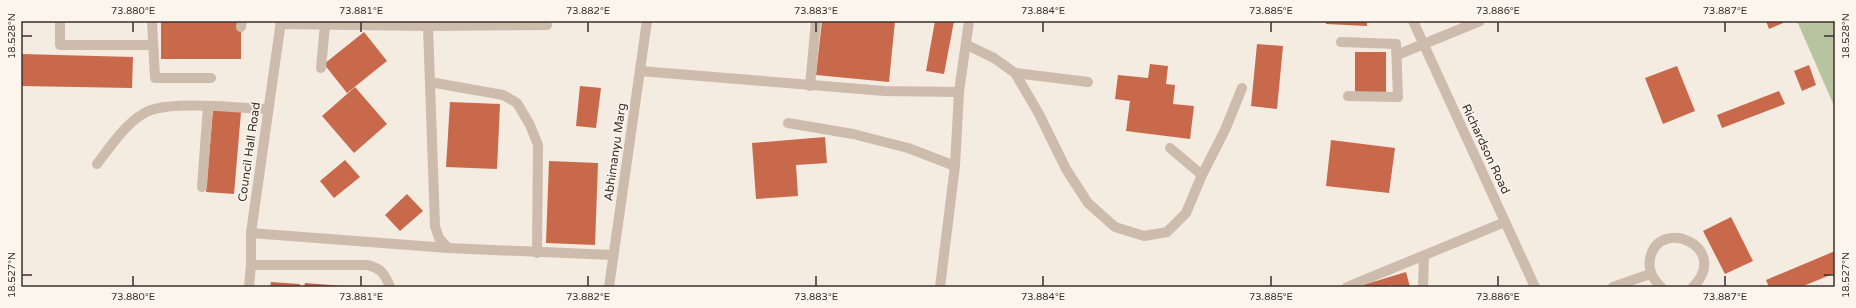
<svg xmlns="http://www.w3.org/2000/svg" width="1856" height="308" viewBox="0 0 1856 308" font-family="'Varela Round',sans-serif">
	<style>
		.green { fill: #b8c4a0 }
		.building { fill: #c8694b }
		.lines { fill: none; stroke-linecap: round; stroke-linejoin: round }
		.minor { stroke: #cdbbac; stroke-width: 10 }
		.ticks { fill: none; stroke: #3b302b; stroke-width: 1.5 }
		.labels { text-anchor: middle; stroke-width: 3.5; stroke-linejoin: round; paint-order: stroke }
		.street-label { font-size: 12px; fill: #3b302b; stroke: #fbf5ee }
		.neatline { fill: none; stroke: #3b302b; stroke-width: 1.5 }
		.ticks-label { font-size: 10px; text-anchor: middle; fill: #3b302b }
	</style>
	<rect width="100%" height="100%" fill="#f4ebe1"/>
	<polygon class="green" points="1797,21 1835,21 1835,108"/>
	<g class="building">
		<rect x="161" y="21" width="80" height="38"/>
		<polygon points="822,21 895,21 889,82 816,75"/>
		<polygon points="935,21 954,21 944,74 926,71"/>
		<polygon points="1326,21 1367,21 1367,26 1326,24"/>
		<polygon points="1766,21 1783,21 1783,23 1769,29"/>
		<polygon points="364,32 387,61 347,93 324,64"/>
		<polygon points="1257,44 1283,46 1277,109 1251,106"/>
		<rect x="1355" y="52" width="31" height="42"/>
		<polygon points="21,54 133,57 132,88 21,86"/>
		<polygon points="1150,64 1168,66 1166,84 1175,85 1173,104 1194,106 1190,139 1126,131 1130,101 1115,99 1118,75 1148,78"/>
		<polygon points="1809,65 1816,85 1802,91 1794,71"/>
		<polygon points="1677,66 1695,111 1663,124 1645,78"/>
		<polygon points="580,86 601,88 596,128 576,126"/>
		<polygon points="355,87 387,124 354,153 322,116"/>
		<polygon points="1779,91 1785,104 1722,128 1717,115"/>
		<polygon points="450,102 500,104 497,169 446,167"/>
		<polygon points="213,110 241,112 234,194 206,192"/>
		<polygon points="825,137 827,163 796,165 798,196 756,199 752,143"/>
		<polygon points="1331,140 1395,148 1389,193 1326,186"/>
		<polygon points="345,160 360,177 334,198 320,181"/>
		<polygon points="549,161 598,163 595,245 546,243"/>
		<polygon points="407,194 423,211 400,231 385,215"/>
		<polygon points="1731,217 1753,261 1725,274 1703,231"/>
		<polygon points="1835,251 1835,273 1801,287 1769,287 1766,280"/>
		<polygon points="1406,272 1410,287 1393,287 1392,285 1386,287 1363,287 1363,285"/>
		<polygon points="271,282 300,284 299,287 270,287"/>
		<polygon points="305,283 343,286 343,287 304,287"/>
	</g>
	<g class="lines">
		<g class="minor">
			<polyline points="60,21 60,45 153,45"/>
			<polyline points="152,21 155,78 211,78"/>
			<polyline points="430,21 428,26 435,226 439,238 448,248"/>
			<polyline points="1413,21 1535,287"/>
			<polyline points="280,24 428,26 547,25"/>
			<polyline points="241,27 242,21"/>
			<polyline points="1341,42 1396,44 1398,97 1348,96"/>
			<polyline points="967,45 994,58 1015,73 1039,114 1066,169 1088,203 1115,227 1144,236 1167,232 1186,213 1202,175 1225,130 1242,88"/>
			<polyline points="1397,55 1480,21"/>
			<polyline points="321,68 325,25"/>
			<polyline points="640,71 885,91 959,92"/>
			<polyline points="1015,73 1088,82"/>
			<polyline points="430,82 503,95 517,103 530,125 538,145 537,253"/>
			<polyline points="810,86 816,21"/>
			<polyline points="788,123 853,134 908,148 955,166"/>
			<polyline points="1170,148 1202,175"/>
			<path d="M97,164C110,147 130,117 151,110C178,101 238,108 268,109"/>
			<polyline points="202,187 208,106"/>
			<polyline points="251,233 448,248 613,255"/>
			<path d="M251,265H367C381,268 385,274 390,287"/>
			<polyline points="249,287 251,265 251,233 281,21"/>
			<polyline points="609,287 647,21"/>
			<polyline points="940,287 955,166 959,92 969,21"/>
			<polyline points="1347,287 1505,222"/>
			<polyline points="1423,287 1424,256"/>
			<polyline points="1613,287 1650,274"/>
			<path d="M1661,287C1653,279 1648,271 1650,259C1658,215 1732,247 1693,287"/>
		</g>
	</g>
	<path class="ticks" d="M133,22V32M361,22V32M588,22V32M816,22V32M1043,22V32M1271,22V32M1498,22V32M1725,22V32M22,36H32M1824,36H1834M22,275H32M1824,275H1834M133,276V286M361,276V286M588,276V286M816,276V286M1043,276V286M1271,276V286M1498,276V286M1725,276V286"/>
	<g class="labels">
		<g class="street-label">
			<text transform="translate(1486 149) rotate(65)" y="4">Richardson Road</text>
			<text transform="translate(249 152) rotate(-82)" y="4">Council Hall Road</text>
			<text transform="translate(615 152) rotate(-82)" y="4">Abhimanyu Marg</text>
		</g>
	</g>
	<rect width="1856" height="308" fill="none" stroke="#fbf5ee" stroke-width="44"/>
	<rect x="22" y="22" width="1812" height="264" class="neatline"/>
	<g class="ticks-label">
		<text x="133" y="14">73.880°E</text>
		<text x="361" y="14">73.881°E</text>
		<text x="588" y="14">73.882°E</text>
		<text x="816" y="14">73.883°E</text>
		<text x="1043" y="14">73.884°E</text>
		<text x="1271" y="14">73.885°E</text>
		<text x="1498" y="14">73.886°E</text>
		<text x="1725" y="14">73.887°E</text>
		<text transform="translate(11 36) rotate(-90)" y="4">18.528°N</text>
		<text transform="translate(1845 36) rotate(-90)" y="4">18.528°N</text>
		<text transform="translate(11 275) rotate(-90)" y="4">18.527°N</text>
		<text transform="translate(1845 275) rotate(-90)" y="4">18.527°N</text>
		<text x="133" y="300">73.880°E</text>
		<text x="361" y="300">73.881°E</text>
		<text x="588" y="300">73.882°E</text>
		<text x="816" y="300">73.883°E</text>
		<text x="1043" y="300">73.884°E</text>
		<text x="1271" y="300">73.885°E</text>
		<text x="1498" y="300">73.886°E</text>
		<text x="1725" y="300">73.887°E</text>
	</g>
</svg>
